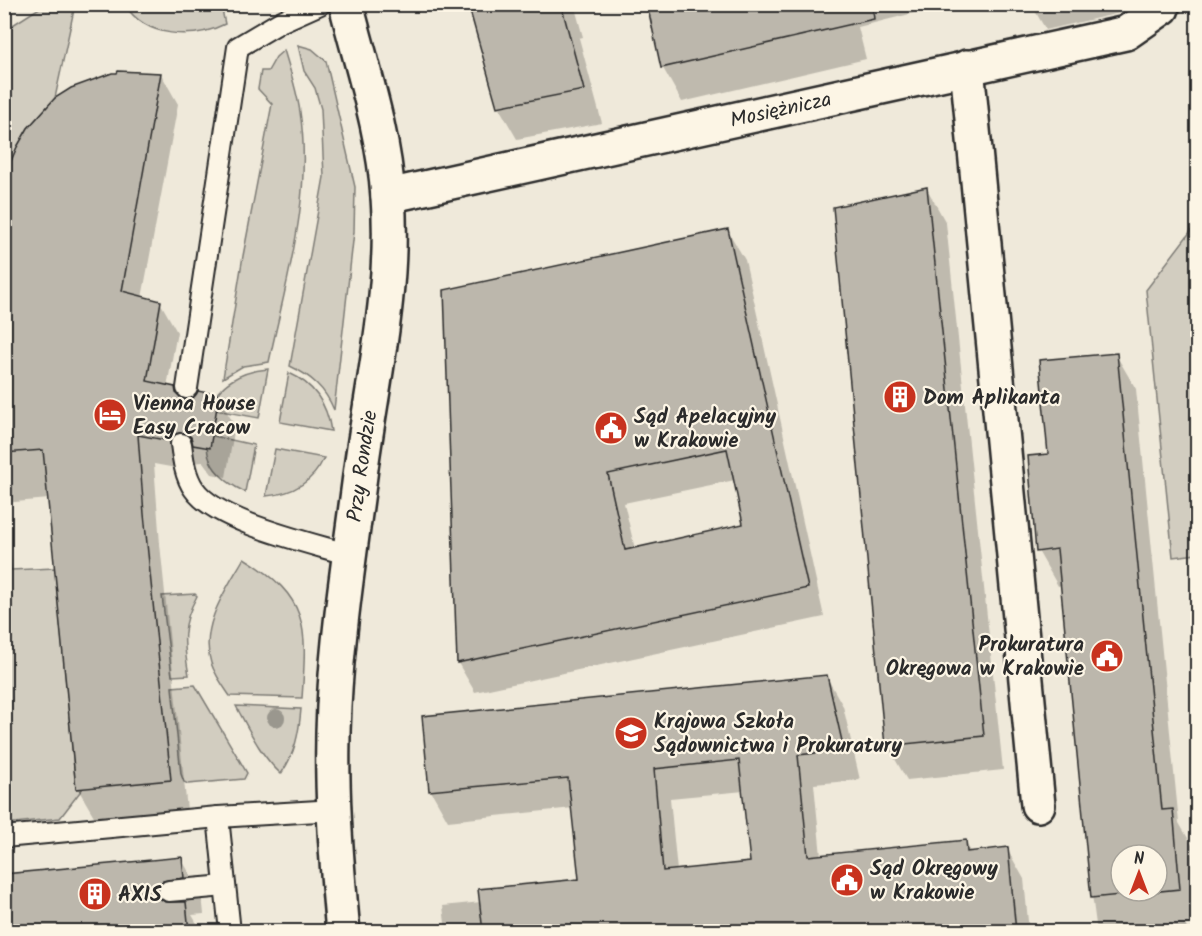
<svg xmlns="http://www.w3.org/2000/svg" width="1202" height="936" viewBox="0 0 1202 936" font-family="Kalam,sans-serif">
	<style>
		.green { fill: #d2cdc0; stroke: #7e7c76; stroke-width: 1.5 }
		.shadow { fill: #0003; fill-rule: evenodd }
		.building { fill: #bcb7ac; stroke: #2b2b2b; stroke-width: 1.5; fill-rule: evenodd }
		.lines { fill: none; stroke-linecap: round; stroke-linejoin: round }
		.lane-casing { stroke: #2b2b2b; stroke-width: 24 }
		.street-casing { stroke: #2b2b2b; stroke-width: 38 }
		.lane { stroke: #fcf5e5; stroke-width: 20 }
		.street { stroke: #fcf5e5; stroke-width: 33 }
		.tree { fill: #9a978e }
		.labels { text-anchor: middle; stroke-width: 4.5; stroke-linejoin: round; paint-order: stroke }
		.street-label { font-size: 21px; fill: #2b2b2b; stroke: #fcf5e5 }
		.poi-label { font-size: 21px; font-weight: bold; fill: #2b2b2b; stroke: #fcf5e5; text-anchor: start }
	</style>
	<rect width="100%" height="100%" fill="#efe9da"/>
	<filter id="ink" filterUnits="userSpaceOnUse"><feTurbulence type="fractalNoise" baseFrequency=".0167" numOctaves="2"/><feDisplacementMap in="SourceGraphic" scale="12" xChannelSelector="R" yChannelSelector="G"/><feConvolveMatrix kernelMatrix="1 2 1 2 8 2 1 2 1" color-interpolation-filters="sRGB"/></filter>
	<g filter="url(#ink)">
		<g class="green">
			<polygon points="44,5 75,5 55,98 28,128 17,147 5,177 5,30"/>
			<path d="M125,5H221L225,24C193,40 146,38 125,5Z"/>
			<path d="M298,45L312,49L326,61L355,187L354,232L334,410C325,388 311,376 290,366L324,177L321,109L315,88L304,71Z"/>
			<path d="M284,50C290,70 297,91 300,112C313,196 286,281 269,362L243,366L223,378L243,256L272,104L258,89L261,71H268L276,57Z"/>
			<polygon points="1197,223 1197,554 1173,557 1146,290"/>
			<path d="M268,369L259,418L210,409C217,383 243,371 268,369Z"/>
			<path d="M289,373C314,384 327,404 331,431L280,422Z"/>
			<path d="M209,435L254,445L245,492C222,481 201,462 209,435Z"/>
			<path d="M275,449L324,458C313,482 292,494 266,496Z"/>
			<polygon points="4,507 11,570 55,568 76,789 83,788 60,818 5,824"/>
			<path d="M244,558C310,598 307,627 302,698L230,696C223,686 215,675 211,663C199,626 227,588 244,558Z"/>
			<path d="M195,594L197,596C181,625 183,643 189,675L172,676L162,596Z"/>
			<polygon points="195,685 247,773 244,779 188,784 184,782 181,774 172,687"/>
			<path d="M236,706L301,709C299,733 295,754 281,774C261,756 249,730 236,706Z"/>
		</g>
		<g class="shadow">
			<polygon points="470,4 574,4 583,37 579,38 602,123 517,139 498,106"/>
			<polygon points="648,4 950,4 858,27 866,59 682,102 663,68"/>
			<polygon points="1031,4 1136,4 1137,9 1046,30"/>
			<polygon points="161,74 178,104 142,298 160,302 177,332 167,387 174,388 184,401 218,396 235,426 226,477 212,474 203,462 191,463 187,470 154,464 160,544 187,810 95,818 78,789 49,499 4,503 4,187"/>
			<polygon points="927,189 946,223 1003,770 907,780 887,745"/>
			<path d="M728,231L745,260L824,617L475,692L458,663L446,291ZM735,480L745,525L635,549L624,503Z"/>
			<path d="M1116,355L1136,389L1179,823L1192,845L1198,905V924L1186,925L1187,932H1097L1088,865L1062,585L1058,586L1038,551L1050,455ZM1121,855H1157V891H1121Z"/>
			<path d="M826,676L843,706L860,780L814,784L821,856L965,842L972,853L1007,849L1024,879L1029,932H446L443,906L481,902L580,880L573,808L448,821L431,791L423,717ZM744,791L752,863L677,871L670,798Z"/>
			<polygon points="181,858 202,895 204,914 192,915 202,932 4,932"/>
		</g>
		<g class="building">
			<polygon points="468,4 561,4 584,90 497,107"/>
			<polygon points="647,4 872,4 874,19 661,68"/>
			<polygon points="118,71 161,73 122,291 161,301 147,381 175,387 176,393 185,400 192,399 198,391 219,395 210,448 193,445 191,437 185,433 174,434 170,441 138,435 144,514 171,780 76,789 43,450 4,453 4,177 17,147 28,128 55,98 71,88 112,73 117,73"/>
			<polygon points="927,187 984,736 885,746 833,207"/>
			<path d="M728,229L808,588L457,663L444,290ZM727,449L743,524L625,550L608,474Z"/>
			<path d="M1117,353L1162,810L1173,809L1180,889L1091,898L1057,549L1036,552L1028,456L1048,454L1039,360ZM1121,855H1157V891H1121Z"/>
			<path d="M827,675L844,750L798,755L808,856L966,840L967,852L1008,847L1016,932H483L478,889L579,879L568,778L429,791L422,716ZM739,760L750,862L663,871L654,769Z"/>
			<polygon points="182,857 184,878 163,881 158,887 157,893 160,898 165,902 186,902 189,932 4,932 4,874"/>
		</g>
		<g class="lines">
			<defs>
				<g id="lane">
					<polyline points="187,388 238,47 282,21 320,4"/>
					<path d="M181,444C183,459 185,476 194,489C216,522 311,543 350,555"/>
					<polyline points="218,817 230,932"/>
					<polyline points="4,837 218,817 335,810"/>
					<polyline points="169,891 225,886"/>
				</g>
				<g id="street">
					<polyline points="967,67 1038,805"/>
					<path id="s1" d="M388,196L1126,33L1162,8V4"/>
					<path id="s2" d="M343,932C336,857 330,781 334,706C338,627 351,547 361,468C373,379 395,288 388,197C384,132 362,68 346,4"/>
				</g>
			</defs>
			<use href="#lane" class="lane-casing"/>
			<use href="#street" class="street-casing"/>
			<use href="#lane" class="lane"/>
			<use href="#street" class="street"/>
		</g>
		<circle class="tree" cx="276" cy="718" r="9"/>
	</g>
	<defs>
		<symbol id="building-disc" viewBox="-11 -11 22 22"><circle r="9.5" fill="#c8321e" stroke="#fcf5e5"/><path d="M-4-6H4V6H1V3H-1V6H-4ZM-2.5-4.3h1.7v1.8h-1.7ZM.8-4.3h1.7v1.8H.8ZM-2.5-1h1.7V.8h-1.7ZM.8-1h1.7V.8H.8Z" fill="#fff"/></symbol>
		<symbol id="hotel-disc" viewBox="-11 -11 22 22"><circle r="9.5" fill="#c8321e" stroke="#fcf5e5"/><path d="M-6-4.5h1.5V1H6V5H4.5V3h-9V5H-6ZM-4 0a1.8 1.8 0 1 1 3.6 0ZM.5 0V-2.5h3Q6-2.5 6 0Z" fill="#fff"/></symbol>
		<symbol id="civic-disc" viewBox="-11 -11 22 22"><circle r="9.5" fill="#c8321e" stroke="#fcf5e5"/><path d="M-.6-6.5H3V-4.5H.6V-3L4-1V1h2V6H-6V1h2V-1L-.6-3ZM-1.2 2.5V6h2.4V2.5Z" fill="#fff"/></symbol>
		<symbol id="university-disc" viewBox="-11 -11 22 22"><circle r="9.5" fill="#c8321e" stroke="#fcf5e5"/><path d="M0-5L7-2L0 1L-7-2ZM-4 1L0 2.5L4 1V4Q0 6-4 4Z" fill="#fff"/></symbol>
	</defs>
	<g fill-rule="evenodd">
		<use href="#building-disc" x="881" y="378" width="38" height="38"/>
		<use href="#hotel-disc" x="91" y="396" width="38" height="38"/>
		<use href="#civic-disc" x="592" y="409" width="38" height="38"/>
		<use href="#civic-disc" x="1088" y="637" width="38" height="38"/>
		<use href="#university-disc" x="612" y="714" width="38" height="38"/>
		<use href="#civic-disc" x="828" y="861" width="38" height="38"/>
		<use href="#building-disc" x="76" y="875" width="38" height="38"/>
	</g>
	<g class="labels">
		<g class="street-label">
			<text dy="7" stroke="none"><textPath href="#s1" startOffset="402">Mosiężnicza</textPath></text>
			<text dy="7" stroke="none"><textPath href="#s2" startOffset="468">Przy Rondzie</textPath></text>
		</g>
		<g class="poi-label">
			<text x="923" y="404">Dom Aplikanta</text>
			<text x="133" y="410">Vienna House<tspan x="133" dy="24">Easy Cracow</tspan></text>
			<text x="634" y="423">Sąd Apelacyjny<tspan x="634" dy="24">w Krakowie</tspan></text>
			<text x="1084" y="651" text-anchor="end">Prokuratura<tspan x="1084" dy="24">Okręgowa w Krakowie</tspan></text>
			<text x="654" y="728">Krajowa Szkoła<tspan x="654" dy="24">Sądownictwa i Prokuratury</tspan></text>
			<text x="870" y="875">Sąd Okręgowy<tspan x="870" dy="24">w Krakowie</tspan></text>
			<text x="118" y="901">AXIS</text>
		</g>
	</g>
	<rect width="1202" height="936" fill="none" stroke="#fcf5e5" stroke-width="24"/>
	<rect x="12" y="12" width="1178" height="912" fill="none" stroke="#2b2b2b" stroke-width="2" filter="url(#ink)"/>
	<g transform="translate(1139 873)"><circle r="28" fill="#fcf5e5" stroke="#a8a49b" stroke-width="1.5"/>
	<path d="M0-4.5L10 22L0 15L-10 22Z" fill="#c8321e"/>
	<text y="-9" font-size="16" font-weight="bold" text-anchor="middle" fill="#2b2b2b">N</text>
	</g>
</svg>
